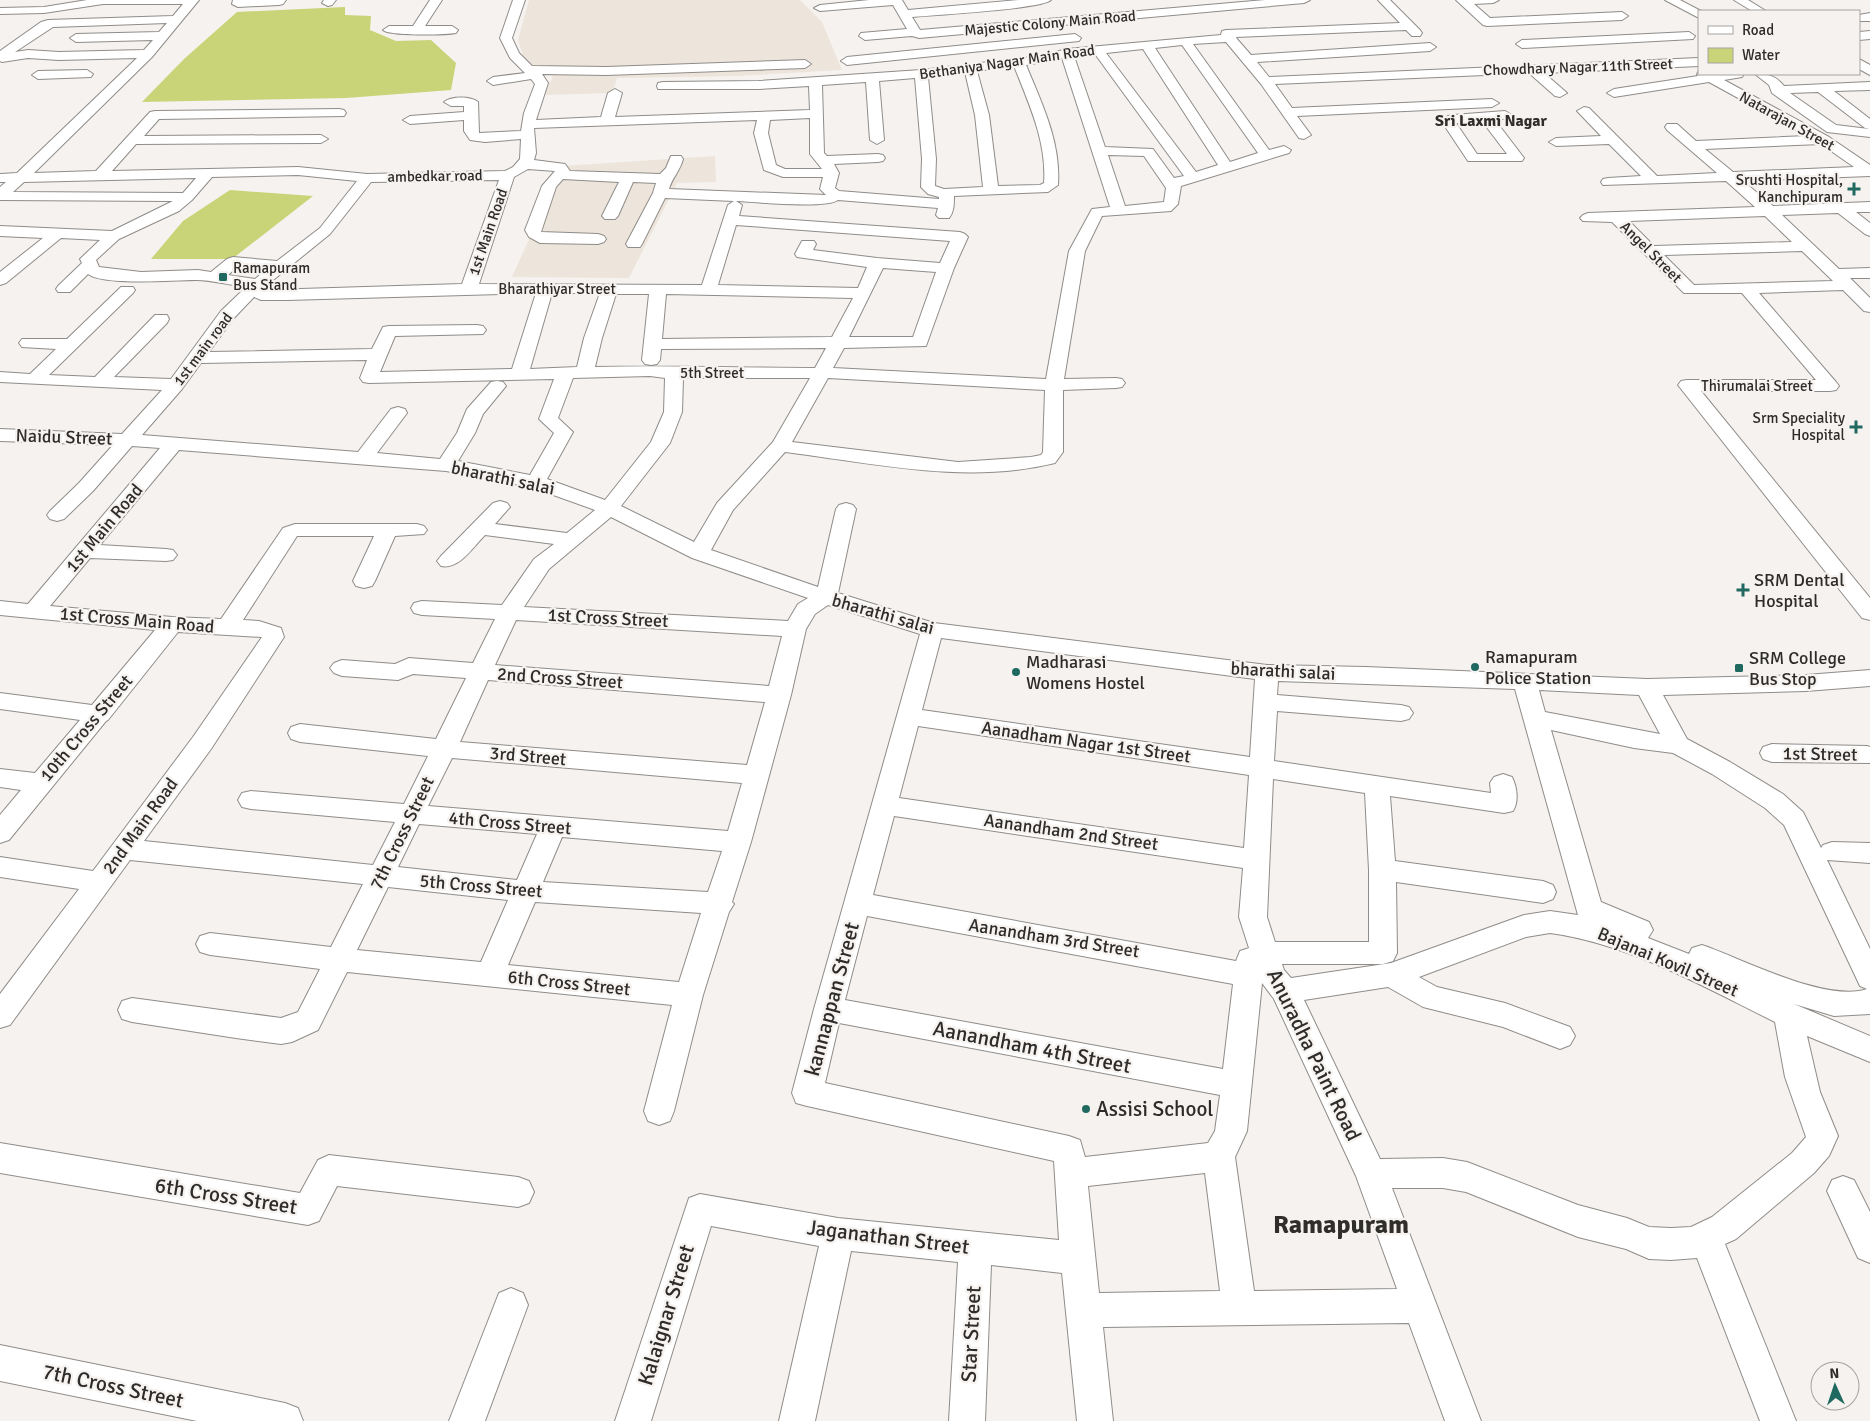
<svg xmlns="http://www.w3.org/2000/svg" width="1870" height="1421" viewBox="0 0 1870 1421" font-family="Signika,sans-serif">
	<style>
		.built { fill: #ede5db }
		.water { fill: #c8d477 }
		.lines { fill: none; stroke-linecap: round; stroke-linejoin: round }
		.minor-casing { stroke: #8f8c89; stroke-width: 2 }
		.minor { fill: #fff; fill-rule: evenodd }
		.poi-dot { fill: #206960; stroke: #f5f2ef; stroke-width: 2 }
		.labels { text-anchor: middle; stroke-width: 4.5; stroke-linejoin: round; paint-order: stroke }
		.far-street-label { font-size: 15px; fill: #2d2c2b; stroke: #f5f2ef }
		.far-poi-label { font-size: 15px; fill: #2d2c2b; stroke: #f5f2ef; text-anchor: end }
		.far-neighbourhood-label { font-size: 16px; font-weight: bold; fill: #302e2b; stroke: #f5f2ef }
		.street-label { font-size: 18px; fill: #2d2c2b; stroke: #f5f2ef }
		.poi-label { font-size: 18px; fill: #2d2c2b; stroke: #f5f2ef; text-anchor: start }
		.near-street-label { font-size: 21px; fill: #2d2c2b; stroke: #f5f2ef }
		.near-poi-label { font-size: 21px; fill: #2d2c2b; stroke: #f5f2ef; text-anchor: start }
		.near-district-label { font-size: 26px; font-weight: bold; fill: #302e2b; stroke: #f5f2ef }
	</style>
	<rect width="100%" height="100%" fill="#f5f2ef"/>
	<g class="built">
		<polygon points="529,0 800,0 822,22 842,70 738,76 617,78 612,93 544,95 553,76 526,64 518,40"/>
		<polygon points="715,156 716,182 677,183 629,278 512,277 562,166"/>
	</g>
	<g class="water">
		<polygon points="345,7 345,15 371,16 370,30 396,41 431,40 456,63 451,90 346,98 142,102 184,59 237,12"/>
		<polygon points="230,190 313,196 232,259 151,259 183,221"/>
	</g>
	<g class="lines">
		<defs>
			<g id="minor">
				<path d="M87,0H199L152,57L34,173L96,171L150,112L155,111L339,109L344,110L346,113L344,116L159,119L144,136L321,135L328,139L321,143L136,144L112,171L298,167L367,174L505,171L513,167L520,159L521,139L485,142L470,140L464,131V120L410,124L403,120L410,116L464,112V106H451L444,102C451,96 471,96 478,102L479,133L521,131L524,113L535,84L531,79L493,85L487,81L493,77L525,73L510,58L500,38L513,0H525L512,38L519,53L532,66L606,67L805,60L811,64L805,68L606,75L542,74L548,83L536,120L601,117L608,93L615,89L622,93L615,117L810,110L809,86L759,89H658L657,86L658,83L663,82L759,81L921,70L1040,56L1067,49L1221,35L1222,31L1226,30L1400,23L1378,0H1390L1420,30L1422,33L1420,36H1412L1406,30L1236,37L1237,39L1251,55L1430,43L1436,47L1430,51L1257,62L1269,77L1699,58V66L1544,73L1567,93L1560,97L1555,96L1529,73L1275,84L1292,108L1492,99L1499,103L1492,107L1297,116L1311,135L1304,139L1299,138L1261,84L1226,42L1193,44L1269,150L1284,146L1291,150L1289,153L1181,186L1178,204L1171,211L1102,216L1085,251L1064,379L1116,378L1122,379L1125,383L1122,387L1116,388L1063,390V452L1055,463C966,485 873,463 785,452L733,510L711,550L818,587L836,509L839,505L846,503L853,505L856,509L838,593L934,623L1267,665L1366,667L1647,679L1806,675L1870,670V686L1806,691L1663,695L1687,739L1730,762L1783,794L1803,812L1821,848L1823,845L1832,842L1870,843V863L1827,860L1870,949V1014L1834,1016L1794,1004L1870,1036V1062L1807,1036L1820,1092L1838,1136L1829,1156L1814,1173L1736,1239L1725,1244L1796,1421H1760L1697,1258L1671,1260L1649,1259L1626,1249L1578,1237L1466,1192L1443,1188H1392L1481,1421H1445L1409,1323L1103,1327L1113,1421H1077L1062,1273L991,1265L985,1421H949L958,1262L851,1251L815,1421H779L819,1246L711,1226L651,1421H615L689,1198L700,1194L838,1218L1059,1240L1054,1161L807,1106L796,1103L792,1093L814,1009L920,634L828,605L815,614L806,629L791,695L751,842L732,902L734,904L729,912L703,995L674,1111L670,1121L659,1125L648,1121L644,1111L672,1005L347,972L318,1030L292,1042L281,1044L236,1038L132,1022L122,1019L118,1010L122,1001L132,998L281,1018L298,1012L320,969L210,955L200,952L196,944L200,936L210,933L331,947L363,884L130,860L10,1025L0,1028V994L79,889L0,877V857L93,871L193,737L262,637L178,632L108,720L106,721L9,840L0,843V815L21,790L0,787V769L35,773L80,720L0,709V693L92,705L155,630L0,615V601L28,604L160,448L132,446L93,491L64,519L57,521L50,519L47,515L50,511L79,483L113,445L0,441V429L122,434L162,390L0,382V372L30,374L56,349L22,347L19,343L22,339H67L121,287H133L135,290L133,293L49,375L95,377L155,315H167L169,319L167,323L114,377L171,379L221,311L246,287C229,285 212,280 196,280C174,280 104,286 88,274L70,292H58L56,289L58,286L82,263L80,259L100,240L61,238L6,283L0,285V272L43,238L0,236V226L112,231L173,201L0,200V187L6,182H0V174L17,173L137,58L59,60L28,58L2,62L0,61V51L41,22L48,20L173,16L183,4H103L44,13L0,14V8L44,7ZM167,23L159,32L76,34L70,38L76,42L153,40L144,50L59,52L28,50L15,52L53,27ZM1182,45L1258,153L1230,162L1155,48ZM1143,49L1218,165L1196,172L1106,53ZM1095,54L1184,176L1174,178L1153,149L1105,147L1074,56ZM1062,58L1110,207L1092,209L1069,251L1046,379L833,368L844,348L926,346L954,268L968,237L965,234L960,232L739,216L742,205L736,201C755,202 826,209 838,200L938,208L936,215L939,218H949C954,212 954,204 954,196L1048,192L1058,185C1061,142 1042,104 1026,65ZM1014,66C1029,104 1047,142 1044,183L1040,185L998,186L989,115L977,71ZM965,72L975,115L983,187L944,189L935,186L936,159L928,77ZM915,78L922,159L921,187L928,194L939,197V199L839,191L835,188L839,173L834,164L878,162L883,161L885,158L883,155L878,154L827,156L824,153L822,85L866,82L870,140L877,144L884,140L879,81ZM810,118V154L822,169H785L776,165L768,133L770,120ZM757,120L754,133L764,170L783,177H823L820,189L826,195L669,189C672,178 680,171 683,159L681,156H671L666,168L660,174L570,171L565,164L534,160L536,153L534,128ZM1108,155L1144,156L1166,188L1164,202L1125,206ZM528,169L555,171L542,186L525,230L529,237L540,243L598,244L604,242L606,239L604,236L598,234L541,232L556,187L563,179L619,182L602,216L605,219H615L618,216L633,182L656,183L653,193L626,244L628,247H640L642,244L665,198L734,201L728,205L702,285L479,284L514,177ZM298,175L357,181L320,228L277,261L233,257L227,259L211,272L198,270L141,272L99,267L96,260L119,239L179,211L192,200L212,177ZM196,178L183,193L13,192L24,182ZM499,180L462,284L268,290L267,285L330,234L371,182ZM736,225L950,241L940,263L877,258L813,250L816,244L814,241H802L795,254L797,257L867,267L858,288L718,285ZM237,267L266,270L255,279L228,275ZM883,268L936,272L913,337H849ZM536,293L512,369L380,372L395,336L483,334L486,330L483,326L477,325L389,326L383,327L372,349L209,352L233,319L254,297L261,300H287ZM552,293H600L584,338L577,367L530,369ZM616,294H649L642,360L645,364L651,365L657,364L660,360L661,349L826,348L815,368C742,368 668,365 595,367L602,338ZM666,294L853,298L832,337L662,339ZM367,360L360,378L363,382L369,383L554,379L539,419L554,433L530,475L458,461L475,433L483,414L506,386L503,382L497,381L491,382L467,409L457,433L440,459L377,453L407,413L405,409L398,407L391,409L358,452L142,435L182,389L201,363ZM650,376L665,378L664,412L651,442L605,500L547,479L573,432L558,418L573,378ZM683,378H810L773,442L717,503L694,542L621,506L670,443L682,412ZM828,378L1045,390L1043,452L1041,455L1031,457L958,462L792,442ZM179,450L446,471L531,487L595,510L567,533L495,524L510,507L507,503L500,501L493,503L441,556L437,561L441,566C459,570 473,547 485,535L554,544L534,559L502,605L422,601L414,603L411,608L414,613L422,615L495,619L473,663L409,658L395,664L342,660L334,663L330,668L334,673L342,676L398,680L413,674L466,678L436,739L300,724L291,727L288,733L291,739L300,742L428,756L404,804L251,791L242,793L238,800L242,807L251,809L395,822L373,865L144,841L211,749L284,637L281,628L259,621L243,620L297,536H374L353,581L356,586L364,588L372,586L375,581L395,536L424,534L427,530L424,526L417,524H295L283,528L221,619L172,617L50,606L90,558L166,561L173,560L177,555L173,550L166,549L100,545ZM611,517L692,558L808,598L798,604L788,621L524,607L549,569ZM516,620L782,636L769,686L495,665ZM941,638L1255,679L1250,757L922,710ZM488,680L765,702L747,765L460,742ZM1278,681L1515,689L1578,915L1550,911L1524,915L1391,963L1291,978L1284,970L1282,964H1383L1393,961L1397,953L1396,882L1543,903L1553,899L1556,892L1553,885L1543,881L1395,861L1390,796L1504,813L1513,811C1519,801 1517,787 1512,777L1503,774L1494,777L1490,783L1491,793L1274,761L1277,711L1401,721L1409,719L1413,713L1409,707L1401,705L1277,695ZM1539,690L1639,695L1660,734L1545,712ZM918,726L1249,775L1244,848L899,798ZM1551,730L1634,748L1673,753L1712,774L1765,808L1784,825L1860,986L1867,989C1826,1003 1743,959 1702,945L1692,948L1689,954L1648,938L1653,930L1649,922L1601,902ZM452,758L742,783L728,831L428,806ZM1273,779L1365,793L1369,870V942H1275L1267,917ZM894,816L1243,868L1239,917L1249,948L1240,951L1236,961L873,895ZM419,824L537,834L517,880L398,867ZM562,837L722,851L708,892L543,882ZM388,887L508,900L481,962L357,950ZM535,902L701,913L679,982L508,965ZM867,916L1233,984L1223,1069L845,1000ZM1550,933C1630,944 1704,987 1775,1022L1785,1077L1806,1137L1792,1153L1712,1217L1691,1227L1671,1228L1649,1227L1627,1218L1578,1205L1467,1162L1443,1158L1380,1159L1304,1000L1388,987L1423,1007L1503,1027L1560,1049L1570,1045L1575,1036L1570,1027L1505,1003L1437,987L1419,977L1526,937ZM1262,983L1274,999L1356,1176L1397,1289L1254,1291L1235,1157L1247,1131ZM839,1023L1220,1095L1215,1131L1208,1143L1085,1157L1080,1140L1069,1136L825,1083ZM1205,1173L1220,1291L1099,1293L1088,1186Z"/>
				<polygon points="233,0 286,0 283,4 279,5 238,7 232,4"/>
				<polygon points="324,0 336,0 332,5 328,6 322,3"/>
				<path d="M430,0H442L425,26H452L458,30L456,33C446,35 389,36 383,30L389,26H413Z"/>
				<path d="M869,0H902L908,10L1019,0H1051C1042,9 932,15 912,17L920,30L1265,0H1310L1304,3L919,38L912,36L865,40L859,36L861,33L907,29L893,5L820,11L814,8L820,5Z"/>
				<polygon points="1456,0 1499,0 1493,3 1474,4 1490,18 1622,12 1628,16 1622,20 1487,26 1483,25"/>
				<polygon points="1665,0 1680,0 1701,11 1699,11 1699,18"/>
				<polygon points="1734,0 1748,0 1766,11 1752,11"/>
				<polygon points="1870,13 1870,21 1859,21 1859,15"/>
				<polygon points="1870,31 1870,39 1859,40 1859,32"/>
				<polygon points="1689,32 1695,36 1693,39 1522,48 1516,44 1522,40"/>
				<polygon points="1075,34 1081,38 1079,41 847,65 841,61 847,57"/>
				<polygon points="1859,59 1870,65 1870,75 1859,69"/>
				<polygon points="87,70 93,74 91,77 38,79 32,75 38,71"/>
				<path d="M1699,71V74H1744L1742,77L1724,80L1829,137L1870,165V176L1743,181L1773,206L1870,202V212H1856L1870,223V236L1865,234L1838,213L1782,215L1839,269L1870,268V278H1850L1870,298V312L1864,311L1843,290L1759,293L1836,382L1839,386L1836,390L1830,391H1701L1870,598V620L1862,618L1678,385L1681,381L1687,380H1816L1742,293H1684L1612,222L1583,221L1580,218L1583,215L1588,213L1755,207L1726,181L1603,185L1601,182L1603,179L1608,178L1641,176L1609,144L1556,146L1549,142L1556,138L1601,136L1577,111L1584,107L1589,108L1657,176L1717,173L1667,130L1665,127L1667,124H1677L1696,141L1807,136L1709,82L1614,97L1607,93L1614,89L1698,76L1697,74ZM1821,144L1854,167L1733,172L1705,149ZM1765,216L1792,242L1654,246L1629,221ZM1802,251L1833,281L1694,285L1664,255Z"/>
				<path d="M1755,74C1768,74 1775,75 1784,86L1870,82V90L1834,91L1870,119V137L1827,132L1772,93L1769,85ZM1818,92L1865,128L1869,129L1836,125L1790,93Z"/>
				<path d="M1505,111L1512,115L1510,118L1495,120L1524,158L1522,161H1468L1442,122L1448,116L1453,115ZM1482,121L1507,154H1477L1456,123Z"/>
				<polygon points="1772,744 1867,746 1870,747 1870,763 1772,762 1763,759 1760,753 1763,747"/>
				<polygon points="0,1143 300,1193 318,1160 329,1155 518,1177 529,1181 534,1192 529,1203 518,1207 337,1186 319,1221 308,1225 0,1173"/>
				<polygon points="1843,1176 1854,1180 1870,1212 1870,1263 1858,1258 1827,1191 1832,1180"/>
				<polygon points="511,1288 523,1293 528,1305 485,1421 449,1421 499,1293"/>
				<polygon points="0,1345 285,1403 298,1408 303,1421 197,1421 0,1381"/>
			</g>
		</defs>
		<use href="#minor" class="minor-casing"/>
		<use href="#minor" class="minor"/>
	</g>
	<g class="poi-dot">
		<path d="M1851.5 181.5h5v5h5v5h-5v5h-5v-5h-5v-5h5z"/>
		<rect x="218" y="272" width="10" height="10" rx="2.5"/>
		<path d="M1853.5 419.5h5v5h5v5h-5v5h-5v-5h-5v-5h5z"/>
		<path d="M1740.5 582.5h5v5h5v5h-5v5h-5v-5h-5v-5h5z"/>
		<circle cx="1475" cy="667" r="5"/>
		<rect x="1734" y="663" width="10" height="10" rx="2.5"/>
		<circle cx="1016" cy="672" r="5"/>
		<circle cx="1086" cy="1109" r="5"/>
	</g>
	<g class="labels">
		<g class="far-street-label">
			<text transform="translate(1050 23) rotate(-5)" y="5">Majestic Colony Main Road</text>
			<text transform="translate(1007 62) rotate(-8)" y="5">Bethaniya Nagar Main Road</text>
			<text transform="translate(1578 67) rotate(-2)" y="5">Chowdhary Nagar 11th Street</text>
			<text transform="translate(1787 121) rotate(29)" y="5">Natarajan Street</text>
			<text transform="translate(435 176) rotate(-1)" y="5">ambedkar road</text>
			<text transform="translate(488 232) rotate(-71)" y="5">1st Main Road</text>
			<text transform="translate(1651 252) rotate(45)" y="5">Angel Street</text>
			<text x="557" y="294">Bharathiyar Street</text>
			<text transform="translate(203 349) rotate(-53)" y="5">1st main road</text>
			<text x="712" y="378">5th Street</text>
			<text x="1757" y="391">Thirumalai Street</text>
		</g>
		<g class="far-poi-label">
			<text x="1843" y="185">Srushti Hospital,<tspan x="1843" dy="17">Kanchipuram</tspan></text>
			<text x="233" y="273" text-anchor="start">Ramapuram<tspan x="233" dy="17">Bus Stand</tspan></text>
			<text x="1845" y="423">Srm Speciality<tspan x="1845" dy="17">Hospital</tspan></text>
		</g>
		<g class="far-neighbourhood-label">
			<text x="1491" y="126">Sri Laxmi Nagar</text>
		</g>
		<g class="street-label">
			<text transform="translate(64 437) rotate(2)" y="6">Naidu Street</text>
			<text transform="translate(503 478) rotate(12)" y="6">bharathi salai</text>
			<text transform="translate(104 528) rotate(-50)" y="6">1st Main Road</text>
			<text transform="translate(883 614) rotate(16)" y="6">bharathi salai</text>
			<text transform="translate(608 618) rotate(3)" y="6">1st Cross Street</text>
			<text transform="translate(137 620) rotate(5)" y="6">1st Cross Main Road</text>
			<text transform="translate(1283 671) rotate(3)" y="6">bharathi salai</text>
			<text transform="translate(560 678) rotate(4)" y="6">2nd Cross Street</text>
			<text transform="translate(86 728) rotate(-50)" y="6">10th Cross Street</text>
			<text transform="translate(1086 742) rotate(8)" y="6">Aanadham Nagar 1st Street</text>
			<text transform="translate(1820 754) rotate(1)" y="6">1st Street</text>
			<text transform="translate(528 756) rotate(5)" y="6">3rd Street</text>
			<text transform="translate(510 823) rotate(5)" y="6">4th Cross Street</text>
			<text transform="translate(140 826) rotate(-54)" y="6">2nd Main Road</text>
			<text transform="translate(1071 832) rotate(8)" y="6">Aanandham 2nd Street</text>
			<text transform="translate(402 833) rotate(-64)" y="6">7th Cross Street</text>
			<text transform="translate(481 886) rotate(5)" y="6">5th Cross Street</text>
			<text transform="translate(1054 938) rotate(9)" y="6">Aanandham 3rd Street</text>
			<text transform="translate(1668 962) rotate(23)" y="6">Bajanai Kovil Street</text>
			<text transform="translate(569 983) rotate(6)" y="6">6th Cross Street</text>
		</g>
		<g class="poi-label">
			<text x="1754" y="586">SRM Dental<tspan x="1754" dy="21">Hospital</tspan></text>
			<text x="1485" y="663">Ramapuram<tspan x="1485" dy="21">Police Station</tspan></text>
			<text x="1749" y="664">SRM College<tspan x="1749" dy="21">Bus Stop</tspan></text>
			<text x="1026" y="668">Madharasi<tspan x="1026" dy="21">Womens Hostel</tspan></text>
		</g>
		<g class="near-street-label">
			<text transform="translate(832 999) rotate(-75)" y="7">kannappan Street</text>
			<text transform="translate(1032 1047) rotate(11)" y="7">Aanandham 4th Street</text>
			<text transform="translate(1314 1055) rotate(64)" y="7">Anuradha Paint Road</text>
			<text transform="translate(226 1196) rotate(9)" y="7">6th Cross Street</text>
			<text transform="translate(888 1237) rotate(7)" y="7">Jaganathan Street</text>
			<text transform="translate(666 1315) rotate(-73)" y="7">Kalaignar Street</text>
			<text transform="translate(971 1334) rotate(-87)" y="7">Star Street</text>
			<text transform="translate(113 1386) rotate(12)" y="7">7th Cross Street</text>
		</g>
		<g class="near-poi-label">
			<text x="1096" y="1116">Assisi School</text>
		</g>
		<g class="near-district-label">
			<text x="1341" y="1233">Ramapuram</text>
		</g>
	</g>
	<rect x="1698" y="10" width="162" height="65" fill="#f5f2ef" stroke="#a5a3a1"/>
	<rect x="1708" y="26" width="25" height="8" fill="#ffffff" stroke="#a5a3a1"/>
	<text x="1742" y="35" font-size="15" fill="#2d2c2b">Road</text>
	<rect x="1708" y="48" width="25" height="15" fill="#c8d477" stroke="#a5a3a1"/>
	<text x="1742" y="60" font-size="15" fill="#2d2c2b">Water</text>
	<g transform="translate(1835 1386) rotate(357)"><circle r="24" fill="#f5f2ef" stroke="#a5a3a1"/>
	<path d="M0-4L9 19L0 12L-9 19Z" fill="#206960"/>
	<text y="-8" font-size="14" font-weight="bold" text-anchor="middle" fill="#2d2c2b">N</text>
	</g>
</svg>
